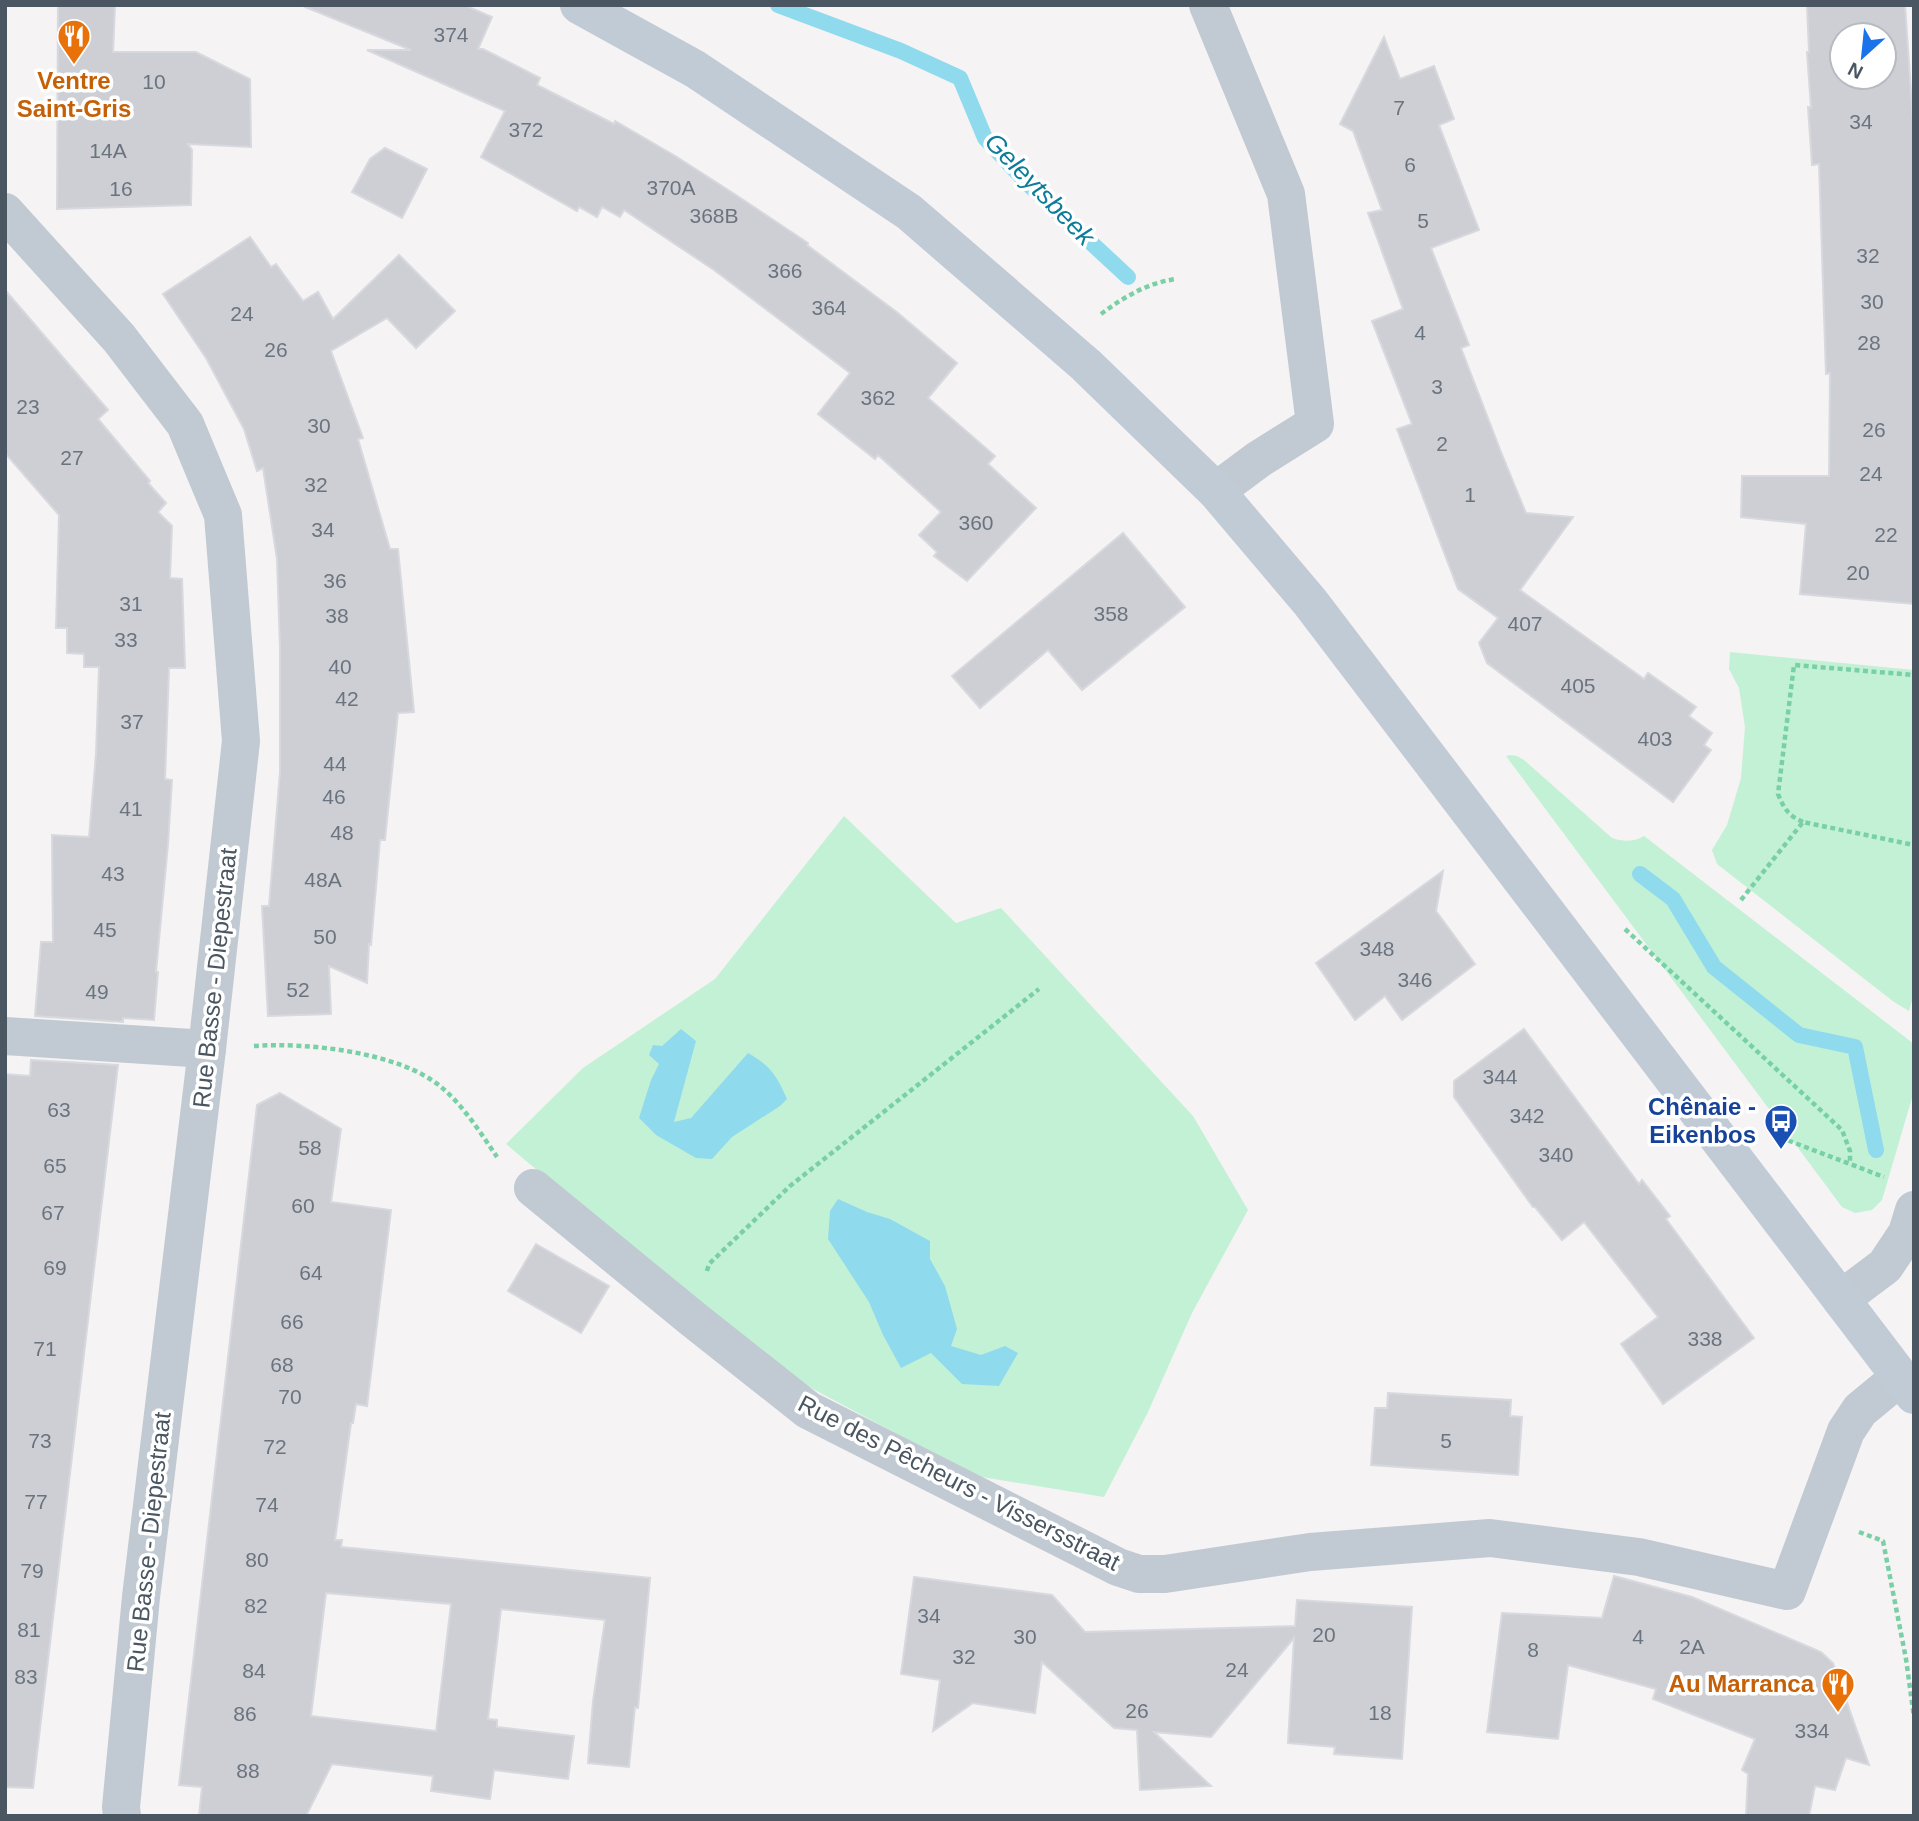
<svg xmlns="http://www.w3.org/2000/svg" width="1919" height="1821" viewBox="0 0 1919 1821" font-family="Helvetica,sans-serif">
	<style>
		.green { fill: #c3f1d5 }
		.water { fill: #90daee }
		.lines { fill: none; stroke-linecap: round; stroke-linejoin: round }
		.stream { stroke: #90daee; stroke-width: 16 }
		.building { fill: #cdcfd5; stroke: #d7d9de; stroke-width: 2; fill-rule: evenodd }
		.path { stroke: #7ad0a6; stroke-width: 4.5; stroke-dasharray: 5 3.5; stroke-linecap: butt }
		.minor { stroke: #c1cad2; stroke-width: 38 }
		.secondary { stroke: #c1cbd6; stroke-width: 38 }
		.labels { text-anchor: middle; stroke-width: 7; stroke-linejoin: round; paint-order: stroke }
		.number-label { font-size: 21px; fill: #6b747e }
		.food-label { font-size: 24px; font-weight: bold; fill: #c56008; stroke: #fff }
		.street-label { font-size: 24px; fill: #4a5661; stroke: #fff }
		.transit-label { font-size: 24px; font-weight: bold; fill: #164399; stroke: #fff; text-anchor: end }
		.water-label { font-size: 26px; font-style: italic; fill: #0c7c9b; stroke: #fff }
	</style>
	<rect width="100%" height="100%" fill="#f5f3f3"/>
	<g class="green">
		<polygon points="1730,652 1914,670 1914,993 1909,1011 1894,1002 1717,864 1712,850 1727,825 1741,778 1745,727 1739,688 1729,669"/>
		<path d="M1510,755L1517,756L1524,760L1612,838C1624,842 1633,842 1644,836L1914,1044V1091L1882,1200L1872,1210L1855,1213L1842,1207L1506,756Z"/>
		<polygon points="844,816 956,923 1001,908 1193,1116 1248,1210 1192,1313 1148,1412 1104,1497 976,1476 785,1374 668,1280 506,1144 583,1068 715,979"/>
	</g>
	<g class="water">
		<path d="M681,1029L696,1041L674,1122L691,1118L748,1053C771,1066 777,1076 787,1099L780,1106L732,1137L712,1159L696,1158L656,1135L639,1118L651,1080L659,1064L649,1055L653,1045L662,1046Z"/>
		<polygon points="838,1199 867,1212 890,1219 930,1241 930,1259 945,1286 957,1329 951,1346 981,1355 1005,1346 1018,1353 999,1386 962,1384 931,1353 901,1368 883,1335 869,1302 828,1239 830,1211"/>
	</g>
	<g class="lines">
		<g class="stream">
			<polyline points="778,5 901,51 960,78 985,138 1030,186 1128,277"/>
			<polyline points="1640,874 1673,899 1714,967 1799,1035 1855,1047 1876,1150"/>
		</g>
	</g>
	<g class="building">
		<polygon points="58,5 115,5 113,52 196,52 250,79 251,147 188,144 192,150 191,205 57,209"/>
		<polygon points="306,5 464,5 492,17 478,49 483,49 540,78 537,85 614,124 615,121 677,157 733,193 808,243 807,245 898,313 957,363 928,398 995,456 988,464 1036,508 967,581 934,556 937,552 919,535 941,512 878,455 875,459 818,414 850,373 714,270 624,210 620,217 602,207 597,217 579,207 577,211 481,157 505,111 367,50 411,50 305,7"/>
		<path d="M1807,5H1905L1914,136V604L1800,594L1806,524L1741,517L1742,476H1829L1830,373L1826,374L1819,164L1812,165L1808,107L1811,108L1807,52H1809ZM1842,35H1884V77H1842Z"/>
		<polygon points="1384,37 1400,79 1434,66 1454,119 1439,125 1479,230 1431,248 1469,345 1461,348 1501,452 1526,513 1573,517 1520,590 1644,679 1648,673 1696,707 1689,716 1712,733 1704,745 1711,750 1673,802 1487,663 1479,643 1498,618 1458,589 1397,429 1412,424 1372,321 1403,309 1368,213 1382,210 1353,131 1340,124"/>
		<polygon points="385,148 427,169 402,218 352,192 370,159"/>
		<polygon points="250,237 271,267 276,264 303,301 318,292 333,319 399,255 455,311 416,348 387,318 331,351 363,438 358,439 390,549 398,549 414,712 398,713 385,840 380,840 371,945 369,944 367,983 329,966 331,1014 268,1016 262,906 269,906 280,772 280,648 277,559 263,468 257,471 244,429 206,358 163,294"/>
		<polygon points="5,290 108,410 98,419 150,481 148,483 166,503 158,512 172,526 170,578 182,579 185,668 169,668 165,779 172,780 168,844 156,972 158,972 154,1020 123,1018 123,1022 35,1016 41,942 53,942 52,835 89,837 96,754 99,667 84,667 84,654 67,653 67,628 56,628 59,515 5,453"/>
		<polygon points="1123,533 1185,607 1082,690 1048,650 980,708 952,676"/>
		<polygon points="1443,871 1436,911 1475,964 1402,1020 1385,996 1355,1020 1316,963"/>
		<polygon points="1524,1029 1639,1184 1642,1180 1670,1216 1666,1219 1754,1338 1663,1404 1621,1344 1658,1317 1584,1222 1562,1240 1535,1207 1533,1207 1454,1097 1454,1081"/>
		<polygon points="31,1060 118,1065 33,1788 5,1787 5,1074 30,1076"/>
		<path d="M280,1093L341,1129L331,1202L391,1210L367,1406L356,1404L353,1423H351L335,1540H342L341,1547L650,1578L638,1708L635,1707L629,1767L588,1763L593,1701L605,1620L501,1609L488,1719L497,1720V1727L574,1736L568,1779L494,1770L490,1799L431,1791L433,1776L332,1764L306,1816H199L202,1787L179,1785L257,1105ZM326,1593L451,1604L436,1731L311,1716Z"/>
		<polygon points="536,1244 609,1286 581,1333 508,1291"/>
		<polygon points="1388,1393 1511,1400 1510,1416 1522,1417 1518,1475 1371,1465 1375,1408 1387,1408"/>
		<polygon points="1614,1576 1692,1597 1821,1652 1833,1663 1869,1765 1846,1758 1835,1790 1815,1786 1809,1816 1746,1816 1748,1774 1742,1770 1755,1739 1653,1699 1656,1689 1568,1665 1558,1739 1487,1732 1502,1613 1602,1618"/>
		<polygon points="914,1577 1052,1595 1085,1632 1295,1626 1297,1600 1412,1607 1402,1759 1334,1754 1335,1747 1288,1743 1294,1638 1211,1737 1154,1732 1211,1786 1140,1790 1137,1730 1114,1728 1042,1662 1035,1713 973,1703 933,1731 940,1680 901,1674"/>
	</g>
	<g class="lines">
		<g class="path">
			<path d="M1101,314C1124,297 1147,283 1176,279"/>
			<path d="M1803,822C1789,816 1784,809 1778,794L1794,665L1914,675"/>
			<polyline points="1741,900 1803,822 1914,845"/>
			<polyline points="1625,929 1842,1130 1850,1151 1850,1164"/>
			<path d="M254,1046C306,1042 398,1052 440,1086C463,1105 480,1132 497,1157"/>
			<polyline points="1781,1144 1787,1140 1884,1177"/>
			<polyline points="707,1271 709,1264 790,1186 1039,989"/>
			<polyline points="1859,1532 1883,1541 1906,1659 1914,1717"/>
		</g>
		<g class="minor">
			<polyline points="1208,5 1286,194 1315,424 1259,459 1216,491"/>
			<polyline points="5,212 119,338 185,424 223,515 241,741 207,1049 141,1597 121,1807 122,1816"/>
			<polyline points="5,1036 207,1049"/>
			<polyline points="533,1188 693,1319 808,1410 1118,1567 1139,1574 1165,1574 1310,1552 1490,1538 1639,1557 1787,1591 1846,1431 1860,1410 1900,1377"/>
			<polyline points="1841,1299 1885,1266 1907,1233 1914,1210"/>
		</g>
		<polyline class="secondary" points="579,5 695,69 909,212 1086,365 1216,491 1310,602 1914,1395"/>
	</g>
	<defs>
		<symbol id="restaurant-pin" viewBox="-11 -11 22 30"><path d="M0 17L-7.5 6A9.5 9.5 0 1 1 7.5 6Z" fill="#e8710a" stroke="#fff"/><path d="M-5-6h1v4h1v-4h1v4h1v-4h1v5L-1.5 .5V6h-2V.5L-5-1ZM5-6V6H3V1.5H1.5Q1.5-4 5-6Z" fill="#fff"/></symbol>
		<symbol id="bus-pin" viewBox="-11 -11 22 30"><path d="M0 17L-7.5 6A9.5 9.5 0 1 1 7.5 6Z" fill="#1a4fb4" stroke="#fff"/><path d="M-5-6H5V4H4V6H2V4H-2V6H-4V4H-5ZM-3.5-4V0h7V-4ZM-3.5 1.2v1.5H-2V1.2ZM2 1.2v1.5H3.5V1.2Z" fill="#fff"/></symbol>
	</defs>
	<g fill-rule="evenodd">
		<use href="#restaurant-pin" x="55" y="17" width="38" height="52"/>
		<use href="#bus-pin" x="1762" y="1102" width="38" height="52"/>
		<use href="#restaurant-pin" x="1819" y="1665" width="38" height="52"/>
	</g>
	<g class="labels">
		<g class="number-label">
			<text x="451" y="42">374</text>
			<text x="154" y="89">10</text>
			<text x="1399" y="115">7</text>
			<text x="1861" y="129">34</text>
			<text x="526" y="137">372</text>
			<text x="108" y="158">14A</text>
			<text x="1410" y="172">6</text>
			<text x="671" y="195">370A</text>
			<text x="121" y="196">16</text>
			<text x="714" y="223">368B</text>
			<text x="1423" y="228">5</text>
			<text x="1868" y="263">32</text>
			<text x="785" y="278">366</text>
			<text x="1872" y="309">30</text>
			<text x="829" y="315">364</text>
			<text x="242" y="321">24</text>
			<text x="1420" y="340">4</text>
			<text x="1869" y="350">28</text>
			<text x="276" y="357">26</text>
			<text x="1437" y="394">3</text>
			<text x="878" y="405">362</text>
			<text x="28" y="414">23</text>
			<text x="319" y="433">30</text>
			<text x="1874" y="437">26</text>
			<text x="1442" y="451">2</text>
			<text x="72" y="465">27</text>
			<text x="1871" y="481">24</text>
			<text x="316" y="492">32</text>
			<text x="1470" y="502">1</text>
			<text x="976" y="530">360</text>
			<text x="323" y="537">34</text>
			<text x="1886" y="542">22</text>
			<text x="1858" y="580">20</text>
			<text x="335" y="588">36</text>
			<text x="131" y="611">31</text>
			<text x="1111" y="621">358</text>
			<text x="337" y="623">38</text>
			<text x="1525" y="631">407</text>
			<text x="126" y="647">33</text>
			<text x="340" y="674">40</text>
			<text x="1578" y="693">405</text>
			<text x="347" y="706">42</text>
			<text x="132" y="729">37</text>
			<text x="1655" y="746">403</text>
			<text x="335" y="771">44</text>
			<text x="334" y="804">46</text>
			<text x="131" y="816">41</text>
			<text x="342" y="840">48</text>
			<text x="113" y="881">43</text>
			<text x="323" y="887">48A</text>
			<text x="105" y="937">45</text>
			<text x="325" y="944">50</text>
			<text x="1377" y="956">348</text>
			<text x="1415" y="987">346</text>
			<text x="298" y="997">52</text>
			<text x="97" y="999">49</text>
			<text x="1500" y="1084">344</text>
			<text x="59" y="1117">63</text>
			<text x="1527" y="1123">342</text>
			<text x="310" y="1155">58</text>
			<text x="1556" y="1162">340</text>
			<text x="55" y="1173">65</text>
			<text x="303" y="1213">60</text>
			<text x="53" y="1220">67</text>
			<text x="55" y="1275">69</text>
			<text x="311" y="1280">64</text>
			<text x="292" y="1329">66</text>
			<text x="1705" y="1346">338</text>
			<text x="45" y="1356">71</text>
			<text x="282" y="1372">68</text>
			<text x="290" y="1404">70</text>
			<text x="40" y="1448">73</text>
			<text x="1446" y="1448">5</text>
			<text x="275" y="1454">72</text>
			<text x="36" y="1509">77</text>
			<text x="267" y="1512">74</text>
			<text x="257" y="1567">80</text>
			<text x="32" y="1578">79</text>
			<text x="256" y="1613">82</text>
			<text x="929" y="1623">34</text>
			<text x="29" y="1637">81</text>
			<text x="1324" y="1642">20</text>
			<text x="1025" y="1644">30</text>
			<text x="1638" y="1644">4</text>
			<text x="1692" y="1654">2A</text>
			<text x="1533" y="1657">8</text>
			<text x="964" y="1664">32</text>
			<text x="1237" y="1677">24</text>
			<text x="254" y="1678">84</text>
			<text x="26" y="1684">83</text>
			<text x="1137" y="1718">26</text>
			<text x="1380" y="1720">18</text>
			<text x="245" y="1721">86</text>
			<text x="1812" y="1738">334</text>
			<text x="248" y="1778">88</text>
		</g>
		<g class="food-label">
			<text x="74" y="89">Ventre<tspan x="74" dy="28">Saint-Gris</tspan></text>
			<text x="1814" y="1692" text-anchor="end">Au Marranca</text>
		</g>
		<g class="street-label">
			<text transform="translate(215 978) rotate(-84)" y="8">Rue Basse - Diepestraat</text>
			<text transform="translate(959 1483) rotate(27)" y="8">Rue des Pêcheurs - Vissersstraat</text>
			<text transform="translate(149 1542) rotate(-84)" y="8">Rue Basse - Diepestraat</text>
		</g>
		<g class="transit-label">
			<text x="1756" y="1115">Chênaie -<tspan x="1756" dy="28">Eikenbos</tspan></text>
		</g>
		<g class="water-label">
			<text transform="translate(1040 189) rotate(46)" y="9">Geleytsbeek</text>
		</g>
	</g>
	<rect width="1919" height="1821" fill="none" stroke="#4a5661" stroke-width="14"/>
	<g transform="translate(1863 56) rotate(207)"><circle r="33" fill="#ffffff" stroke="#b7bbc0" stroke-width="2"/>
	<path d="M0-5L12 26L0 18L-12 26Z" fill="#1a73e8"/>
	<text y="-10" font-size="19" font-weight="bold" text-anchor="middle" fill="#4a5661">N</text>
	</g>
</svg>
